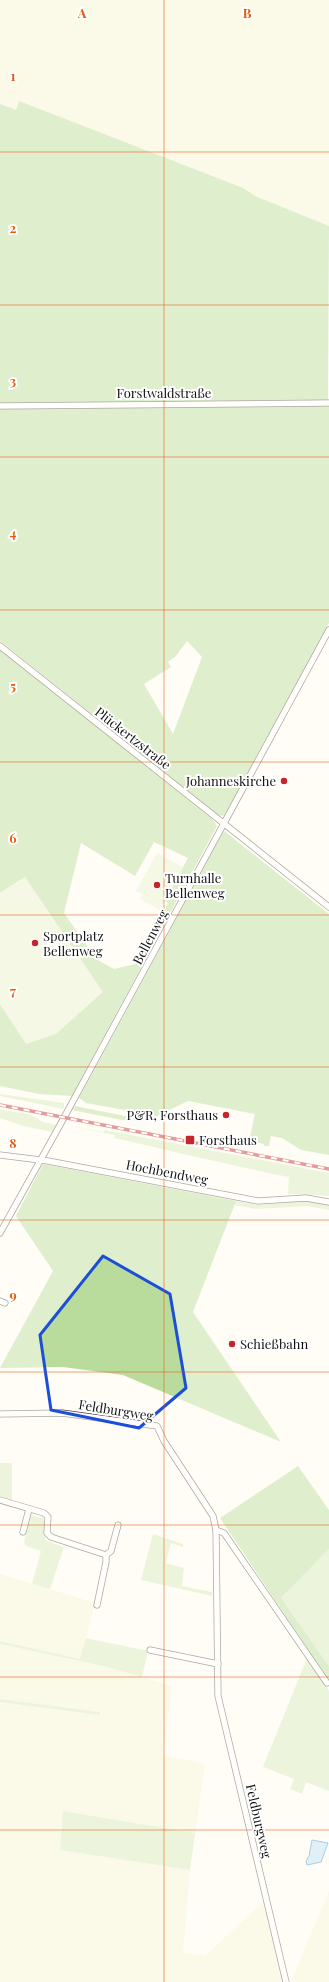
<svg xmlns="http://www.w3.org/2000/svg" width="329" height="1982" viewBox="0 0 329 1982" font-family="'Playfair Display',serif">
	<style>
		.farmland { fill: #f6f3d4 }
		.green { fill: #d5ebbd }
		.forest { fill: #b9dc9c; fill-rule: evenodd }
		.pitch { fill: #e6f2cf }
		.water { fill: #b9e0f7; stroke: #3f96cf }
		.lines { fill: none; stroke-linecap: round; stroke-linejoin: round }
		.minor-casing { stroke: #444; stroke-width: 7 }
		.minor { stroke: #fff; stroke-width: 5.5 }
		.rail-casing { stroke: #c4262e; stroke-width: 3.5 }
		.rail { stroke: #fff; stroke-width: 2; stroke-dasharray: 6; stroke-linecap: butt }
		.marked { fill: none; stroke: #1d4ed8; stroke-width: 3; stroke-linejoin: round }
		.grid { fill: none; stroke: #e8590c; stroke-width: 1; stroke-opacity: 0.55 }
		.poi-dot { fill: #c4262e; stroke: #fff; stroke-width: 1.5 }
		.labels { text-anchor: middle; stroke-width: 4; stroke-linejoin: round; paint-order: stroke }
		.street-label { font-size: 13px; fill: #111; stroke: #fff }
		.poi-label { font-size: 13px; fill: #111; stroke: #fff; text-anchor: start }
		.grid-label { font-size: 13px; text-anchor: middle; font-weight: bold; fill: #e8590c; stroke: #fff; stroke-width: 4; stroke-linejoin: round; paint-order: stroke }
	</style>
	<rect width="100%" height="100%" fill="#fffdf5"/>
	<g class="farmland">
		<polygon points="0,0 329,0 329,226 19,102 16,110 0,104"/>
		<polygon points="0,1574 95,1603 81,1659 0,1641"/>
		<polygon points="0,1644 103,1666 172,1686 163,1755 205,1764 195,1833 63,1811 60,1850 190,1870 183,1953 205,1956 263,1902 283,1982 0,1982 0,1702 100,1714 100,1712 0,1699"/>
		<polygon points="329,1891 329,1982 291,1982"/>
	</g>
	<g class="green">
		<polygon points="0,1094 64,1103 64,1109 0,1096"/>
		<polygon points="0,1109 31,1115 43,1122 56,1125 52,1132 23,1126 0,1118"/>
		<path d="M69,1126L104,1132L105,1130L329,1173V1196L288,1194L289,1177C231,1166 173,1151 114,1138L115,1135Z"/>
		<polygon points="236,1201 256,1205 308,1201 329,1205 329,1210 308,1206 256,1209 234,1205"/>
		<polygon points="0,1463 12,1463 12,1500 0,1496"/>
		<polygon points="31,1515 44,1519 45,1540 64,1547 50,1589 32,1584 41,1551 26,1546 24,1542"/>
		<polygon points="153,1534 183,1544 183,1547 171,1543 166,1563 184,1568 182,1586 212,1592 212,1596 141,1580"/>
		<polygon points="329,1549 329,1666 281,1598"/>
		<polygon points="86,1638 148,1651 142,1677 103,1666 0,1644 0,1641 80,1659"/>
		<polygon points="307,1658 329,1691 329,1791 306,1782 302,1794 290,1789 294,1779 263,1767"/>
		<polygon points="0,1699 100,1712 100,1715 0,1702"/>
		<polygon points="63,1811 195,1833 190,1870 60,1850"/>
	</g>
	<g class="forest">
		<polygon points="19,101 243,188 255,196 329,226 328,400 0,403 0,104 16,110"/>
		<path d="M293,406H329V623L226,813L223,816L218,815L0,641V409ZM187,641L202,657L173,734L144,684L171,667L168,662L176,656Z"/>
		<polygon points="0,649 212,819 217,826 169,915 162,914 168,903 165,901 188,858 154,842 135,876 81,843 64,913 96,959 114,969 135,964 160,918 165,923 72,1096 39,1094 0,1086 0,1004 27,1044 25,877 0,893"/>
		<polygon points="224,831 329,914 329,1155 301,1150 282,1138 271,1136 269,1146 264,1146 264,1144 249,1141 255,1114 188,1101 157,1116 86,1103 79,1098"/>
		<polygon points="75,1106 130,1117 132,1122 72,1110"/>
		<polygon points="43,1164 236,1201 193,1312 281,1442 123,1375 63,1367 0,1368 53,1271 16,1216"/>
		<polygon points="298,1466 329,1510 329,1549 281,1598 329,1666 329,1681 220,1518"/>
	</g>
	<g class="pitch">
		<polygon points="157,853 183,867 160,910 140,899 142,894 136,891"/>
		<polygon points="25,877 103,992 56,1034 26,1044 0,1004 0,893"/>
	</g>
	<polygon class="water" points="312,1840 328,1843 321,1862 307,1865 306,1861 309,1856"/>
	<g class="lines">
		<defs>
			<g id="minor">
				<polyline points="0,406 329,403"/>
				<polyline points="0,646 329,907"/>
				<polyline points="0,1155 48,1161 258,1201 306,1198 329,1202"/>
				<polyline points="0,1233 60,1125 329,630"/>
				<polyline points="0,1301 5,1303"/>
				<polyline points="0,1414 62,1413 157,1426 164,1441 213,1516 216,1530 218,1696 286,1982"/>
				<polyline points="0,1500 44,1513 48,1517 47,1533 51,1537 106,1555 106,1562 97,1605"/>
				<polyline points="216,1530 224,1533 327,1683"/>
				<polyline points="23,1532 29,1509"/>
				<polyline points="106,1555 111,1551 118,1525"/>
				<polyline points="150,1650 218,1664"/>
			</g>
		</defs>
		<use href="#minor" class="minor-casing"/>
		<use href="#minor" class="minor"/>
		<defs>
			<polyline id="rail" points="0,1105 329,1169"/>
		</defs>
		<use href="#rail" class="rail-casing"/>
		<use href="#rail" class="rail"/>
	</g>
	<path d="M0 0H329V1982H0ZM103,1256L170,1294L186,1388L139,1428L51,1410L40,1335Z" fill="#fffdf5" fill-opacity=".55" fill-rule="evenodd"/>
	<path class="marked" d="M103,1256L170,1294L186,1388L139,1428L51,1410L40,1335Z"/>
	<path class="grid" d="M164,0V1982M0,152H329M0,305H329M0,457H329M0,610H329M0,762H329M0,915H329M0,1067H329M0,1220H329M0,1372H329M0,1525H329M0,1677H329M0,1830H329"/>
	<g class="poi-dot">
		<circle cx="284" cy="781" r="4"/>
		<circle cx="157" cy="885" r="4"/>
		<circle cx="35" cy="943" r="4"/>
		<circle cx="226" cy="1115" r="4"/>
		<rect x="185" y="1135" width="10" height="10" rx="2"/>
		<circle cx="232" cy="1344" r="4"/>
	</g>
	<g class="labels">
		<g class="street-label">
			<text x="164" y="398">Forstwaldstraße</text>
			<text transform="translate(133 738) rotate(38)" y="5">Plückertzstraße</text>
			<text transform="translate(150 937) rotate(-62)" y="5">Bellenweg</text>
			<text transform="translate(167 1172) rotate(11)" y="5">Hochbendweg</text>
			<text transform="translate(116 1410) rotate(9)" y="5">Feldburgweg</text>
			<text transform="translate(259 1821) rotate(77)" y="5">Feldburgweg</text>
		</g>
		<g class="poi-label">
			<text x="276" y="786" text-anchor="end">Johanneskirche</text>
			<text x="165" y="883">Turnhalle<tspan x="165" dy="15">Bellenweg</tspan></text>
			<text x="43" y="941">Sportplatz<tspan x="43" dy="15">Bellenweg</tspan></text>
			<text x="218" y="1120" text-anchor="end">P&amp;R, Forsthaus</text>
			<text x="199" y="1145">Forsthaus</text>
			<text x="240" y="1349">Schießbahn</text>
		</g>
	</g>
	<g class="grid-label">
		<text x="82" y="18">A</text>
		<text x="247" y="18">B</text>
		<text x="13" y="81">1</text>
		<text x="13" y="233">2</text>
		<text x="13" y="386">3</text>
		<text x="13" y="538">4</text>
		<text x="13" y="691">5</text>
		<text x="13" y="843">6</text>
		<text x="13" y="996">7</text>
		<text x="13" y="1148">8</text>
		<text x="13" y="1300">9</text>
	</g>
</svg>
